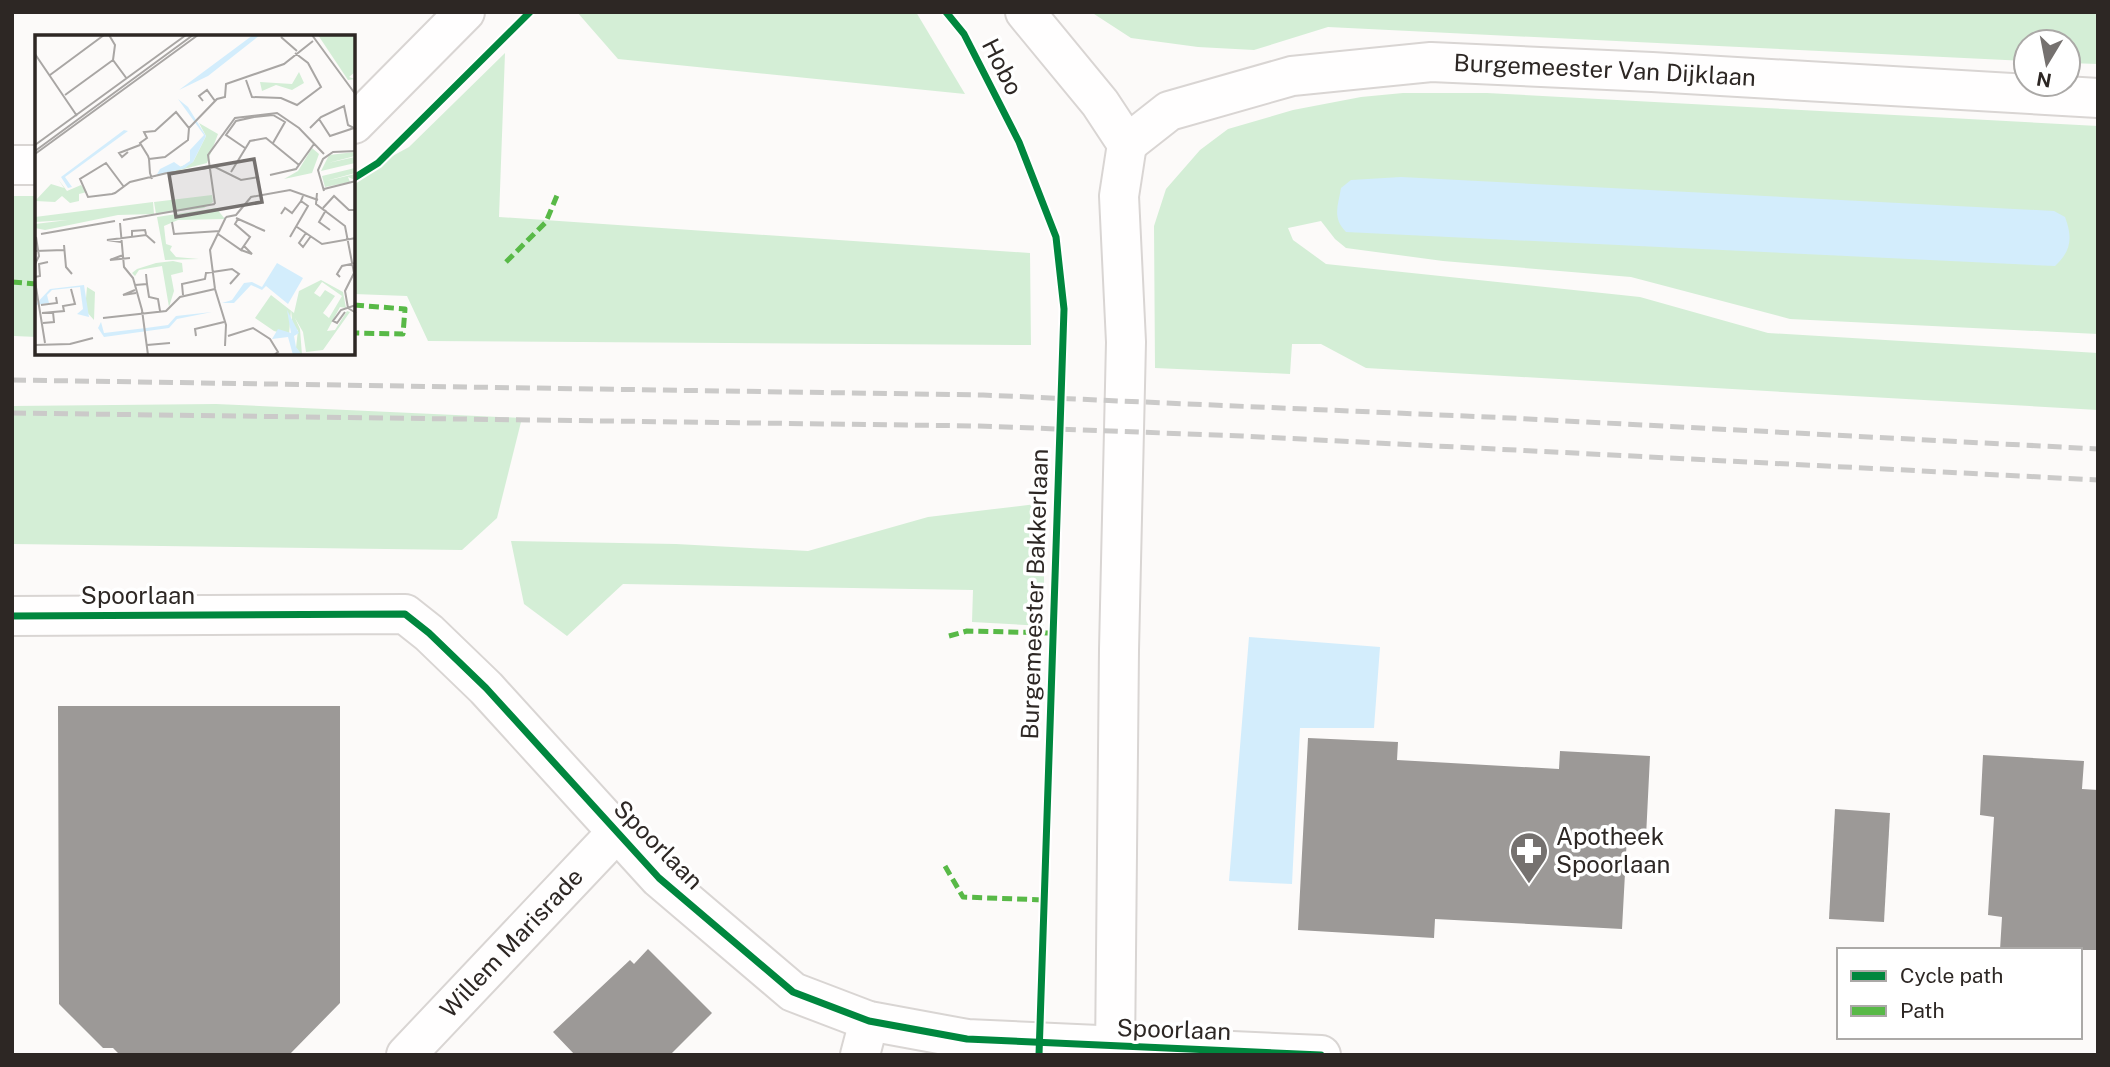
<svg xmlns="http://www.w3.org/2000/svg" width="2110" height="1067" viewBox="0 0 2110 1067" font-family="'Public Sans',sans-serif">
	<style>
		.green { fill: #d4eed6 }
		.water { fill: #d3edfc }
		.building { fill: #9c9997 }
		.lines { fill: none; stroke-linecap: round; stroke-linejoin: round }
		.street-casing { stroke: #d9d5d3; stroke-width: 42 }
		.secondary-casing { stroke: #d9d5d3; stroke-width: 42 }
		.street { stroke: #fffefe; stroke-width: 38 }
		.secondary { stroke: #fffefe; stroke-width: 38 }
		.rail { stroke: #cbcac9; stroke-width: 5; stroke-dasharray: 14 7; stroke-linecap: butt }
		.quiet { stroke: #58b947; stroke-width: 5; stroke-dasharray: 10 5; stroke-linecap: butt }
		.cycleway-casing { stroke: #fff; stroke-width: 11 }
		.cycleway { stroke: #00873e; stroke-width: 7 }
		.labels { text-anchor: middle; stroke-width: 7; stroke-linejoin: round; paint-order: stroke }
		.street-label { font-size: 24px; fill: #2d2724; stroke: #fff }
		.poi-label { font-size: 24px; fill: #2d2724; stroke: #fff; text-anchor: start }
		.inset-road { fill: none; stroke: #a9a6a4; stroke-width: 2 }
		.view { fill: #75716f; fill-opacity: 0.15; stroke: #75716f; stroke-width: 3.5 }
		.inset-edge { fill: none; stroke: #2d2724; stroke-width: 3.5 }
	</style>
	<rect width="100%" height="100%" fill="#fcfaf9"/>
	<g class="green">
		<polygon points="577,12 916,12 965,94 618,59"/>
		<polygon points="1091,12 2098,12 2098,64 2068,63 2068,42 2026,42 2026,61 1328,27 1254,50 1198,47 1131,38"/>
		<polygon points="505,53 499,217 1030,253 1031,345 428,341 407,296 354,294 354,177 409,147"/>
		<polygon points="1403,93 1487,93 2098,126 2098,334 1790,319 1631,277 1443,261 1346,248 1335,239 1321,221 1288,228 1293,240 1326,264 1640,297 1768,333 2098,353 2098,410 1366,368 1321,344 1292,344 1290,374 1155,368 1154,226 1166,189 1200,150 1228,129 1293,110 1361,97"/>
		<polygon points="12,196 37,196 37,337 14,336"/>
		<polygon points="216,404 522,418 497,518 462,550 12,544 12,406"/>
		<polygon points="1044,503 1044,626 972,622 973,590 623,584 567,636 524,604 511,541 676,544 808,551 928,517"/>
	</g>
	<g class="water">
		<path d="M1401,177L2054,211L2065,217C2073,238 2071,251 2055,266L1346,232C1332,218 1338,206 1341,188L1351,180Z"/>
		<polygon points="1249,637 1380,647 1374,728 1300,728 1292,884 1229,881"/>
	</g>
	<g class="building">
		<polygon points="58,706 340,706 340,1003 289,1055 120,1055 113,1048 103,1048 59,1004"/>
		<polygon points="1308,738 1398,742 1397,760 1559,769 1560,751 1650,756 1646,837 1627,836 1622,929 1435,919 1434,938 1298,930"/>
		<polygon points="1983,755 2084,761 2082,789 2098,790 2098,950 2000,950 2002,917 1988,915 1994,817 1980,815"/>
		<polygon points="1835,809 1890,813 1884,922 1829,919"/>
		<polygon points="648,949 712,1013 670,1055 575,1055 553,1032 630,960 634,964"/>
	</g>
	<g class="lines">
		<defs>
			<g id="street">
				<polyline points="12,616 405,614 429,633 486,688 659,878 793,992 869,1021 967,1039 1321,1055"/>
				<path id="s1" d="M406,1055L617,832"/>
				<polyline points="860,1055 869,1021"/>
			</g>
			<g id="secondary">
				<polyline points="1025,12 1100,103 1127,144"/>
				<polyline points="354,124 465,12"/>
				<path id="s2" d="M1127,144L1169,111L1292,76L1431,62L1652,72L2098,98"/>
				<polyline points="12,165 37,165"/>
				<polyline points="1115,1055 1119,650 1126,342 1119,196 1127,144"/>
			</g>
		</defs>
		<use href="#street" class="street-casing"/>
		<use href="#secondary" class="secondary-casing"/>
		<use href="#street" class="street"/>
		<use href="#secondary" class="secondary"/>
		<g class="rail">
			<polyline points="12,380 983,395 1510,418 2098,449"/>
			<polyline points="12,413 979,426 1242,436 2098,480"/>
		</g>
		<g class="quiet">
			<polyline points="506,262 546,222 558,193"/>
			<polyline points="12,282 37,284"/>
			<polyline points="354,305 405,309 403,334 354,333"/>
			<polyline points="949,636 967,631 1052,633"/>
			<polyline points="945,866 963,897 1045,900"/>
		</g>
		<defs>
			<g id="cycleway">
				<polyline points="946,12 964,34 1019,142 1056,237 1064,309 1039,1055"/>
				<polyline points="354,178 378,163 530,12"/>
				<polyline points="12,616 405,614 429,633 486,688 659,878 793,992 869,1021 967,1039 1321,1055"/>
			</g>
		</defs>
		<use href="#cycleway" class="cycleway-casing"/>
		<use href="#cycleway" class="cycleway"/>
	</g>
	<defs>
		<symbol id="pharmacy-pin" viewBox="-11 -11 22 30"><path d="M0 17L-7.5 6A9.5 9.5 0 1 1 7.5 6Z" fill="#75716f" stroke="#fff"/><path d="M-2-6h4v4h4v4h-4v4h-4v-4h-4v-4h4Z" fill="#fff"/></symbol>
	</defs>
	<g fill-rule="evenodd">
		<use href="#pharmacy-pin" x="1507" y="829" width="44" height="60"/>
	</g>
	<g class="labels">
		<g class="street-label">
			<text transform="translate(1002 67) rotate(63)" y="8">Hobo</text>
			<text dy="8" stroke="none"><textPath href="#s2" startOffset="495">Burgemeester Van Dijklaan</textPath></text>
			<text transform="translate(1035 594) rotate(-88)" y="8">Burgemeester Bakkerlaan</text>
			<text x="138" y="604">Spoorlaan</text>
			<text transform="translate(658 845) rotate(45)" y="8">Spoorlaan</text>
			<text dy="8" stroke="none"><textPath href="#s1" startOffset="154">Willem Marisrade</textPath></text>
			<text transform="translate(1174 1030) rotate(2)" y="8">Spoorlaan</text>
		</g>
		<g class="poi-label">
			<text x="1556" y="845">Apotheek<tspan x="1556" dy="28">Spoorlaan</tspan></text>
		</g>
	</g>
	<g transform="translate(35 35)">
		<rect width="320" height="320" fill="#fcfaf9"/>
		<path d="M283,0H320V37L314,42L320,44L313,45ZM264,37L269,48L257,55L241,50L227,56L225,47L257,49ZM164,88L183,99L172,128L118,142L158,127L171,101ZM277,113L284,119L277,138L249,144L263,136ZM320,117V121L293,128L320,122V128L286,136L294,120ZM320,133V138L291,146L320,139V145L313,142L315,147L290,152L287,141ZM23,144L32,156L46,150L52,157L44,159V166L35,168L27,161L20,167L0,166L16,149L29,153ZM177,160L178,167L169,173L121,179L119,167ZM118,167L119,179L83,180L10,195L0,193V189L33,185L0,187V182ZM181,173L190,184L143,185L129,191L131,209L137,211L135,215L141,222L164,224L130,225L122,182ZM138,226L147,228L148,237L136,240L139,256L134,272L127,231L104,235L100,241L97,238L102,234L121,228ZM286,245L308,257L311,273L305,272L292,296L300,295L312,276L315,277L288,315L271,317L268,297L260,283L265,294L267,320L261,313L263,295L258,294L256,275L254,300L239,296L220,283L236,260L259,278L264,256ZM287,247L307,261L294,283L288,278L300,261L290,255L285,262L279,258ZM52,252L60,257L59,285L50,275Z" fill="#d4eed6" fill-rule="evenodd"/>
		<path d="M218,0H225L173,41L144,55ZM143,64L153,72L171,101L158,127L150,133L121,141L125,134L139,127L146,132L155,126V115L169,100ZM89,95L93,96L30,142L37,152L33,153L26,142ZM242,228L268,243L253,269L231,251L227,255L216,250L199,268H187L197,265L209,248L217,247L227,252ZM49,250L54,282L42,279L48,274L45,252L17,255L12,260L14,268L0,270L15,254ZM252,275L264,298L259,301L261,312L267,320H258L253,302L237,304L243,294L256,298ZM177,277L142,284L134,293L69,302L63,293L66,287L69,298L111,293L133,290L141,281Z" fill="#d3edfc"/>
		<path class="inset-road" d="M74,0L80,10L78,25L92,44M277,0L321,60M246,2L262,16M0,19L42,81M15,40L69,0M211,45L217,62L246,63L262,70L286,52L273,28L260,18M30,60L78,25M168,66L164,61L172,55L180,66M154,93L182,64L190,62L191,49L249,29L278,6M275,93L286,82L309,71L313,90L319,93L295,101L284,84M0,110L151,0M210,113L191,100L201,86L219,82L238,80L250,87L238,108M0,116L158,0M93,117L87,122L84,118L105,110M0,119L163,0M114,124L130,122L153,105L154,93L141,77L120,96L109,97L112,103L105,108L113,121L114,124L115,138L117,144M196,137L215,106L231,103L264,130M235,140L261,134L279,109M89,152L71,128L45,144L53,162L77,159L80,158L95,147L132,138L180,132L206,145L224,142M289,154L321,146M289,156L283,135L288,124L298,117L321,116M282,158L281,169L310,191L319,238L310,256L313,273L321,278M180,169L173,120L200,83L242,78L264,93L289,119M288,173L299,161L314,175H321M291,175L284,187L295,195M246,179L250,173L257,178L266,166M191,182L201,180L216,162L255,155L283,165M201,183L230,196M88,185L180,169M137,187L139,199L185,196M85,188L89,232L98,243L107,275L113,320M262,192L287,209L321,203M271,198L264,208L268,212L276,201M6,199L80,186M183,199L206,215L215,202L200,189L203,184M97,201V196L110,195L111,199M255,202L273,171L266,166L268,161M86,207L72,205L111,200L120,208M29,210L31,232L37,239M206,215L217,219L209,211M0,216L29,215M88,220L75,225L95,223M0,229L4,221L1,202M0,242L5,241L4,229L13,227M305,242L302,239L307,231L321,228M0,246L10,308M112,249L114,262L123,264L125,276M100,250L112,249L111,239M100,255L88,260L101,258M148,260L147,249L170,244L171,238L197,234L204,239L195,249M6,270L22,268L21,262M310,277L302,288L298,286L306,275L321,270M7,278L29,276L28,271L40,269L36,254M68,283L131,276L145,262L180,254M8,288L19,287L18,277M161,301L160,294L189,287M193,301L218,293L235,304L243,317L239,320M0,310L35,309L58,303M112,310L135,308M190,311L191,290L180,254L175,215L191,182"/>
		<path class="view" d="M219,124L227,167L141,182L134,139Z"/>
		<rect width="320" height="320" class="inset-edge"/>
	</g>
	<rect width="2110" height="1067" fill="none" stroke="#2d2724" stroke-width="28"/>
	<rect x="1837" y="948" width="245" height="91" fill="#ffffff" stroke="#aba9a7" stroke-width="2"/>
	<rect x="1851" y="971" width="35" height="10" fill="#00873e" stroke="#aba9a7" stroke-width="2"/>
	<text x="1900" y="983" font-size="21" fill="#2d2724">Cycle path</text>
	<rect x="1851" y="1006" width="35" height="10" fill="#58b947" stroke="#aba9a7" stroke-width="2"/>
	<text x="1900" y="1018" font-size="21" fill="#2d2724">Path</text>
	<g transform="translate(2047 63) rotate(190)"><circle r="33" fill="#ffffff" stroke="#aba9a7" stroke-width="2"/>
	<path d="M0-5L12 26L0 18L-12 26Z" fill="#75716f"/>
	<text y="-10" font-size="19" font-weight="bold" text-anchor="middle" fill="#2d2724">N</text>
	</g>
</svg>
